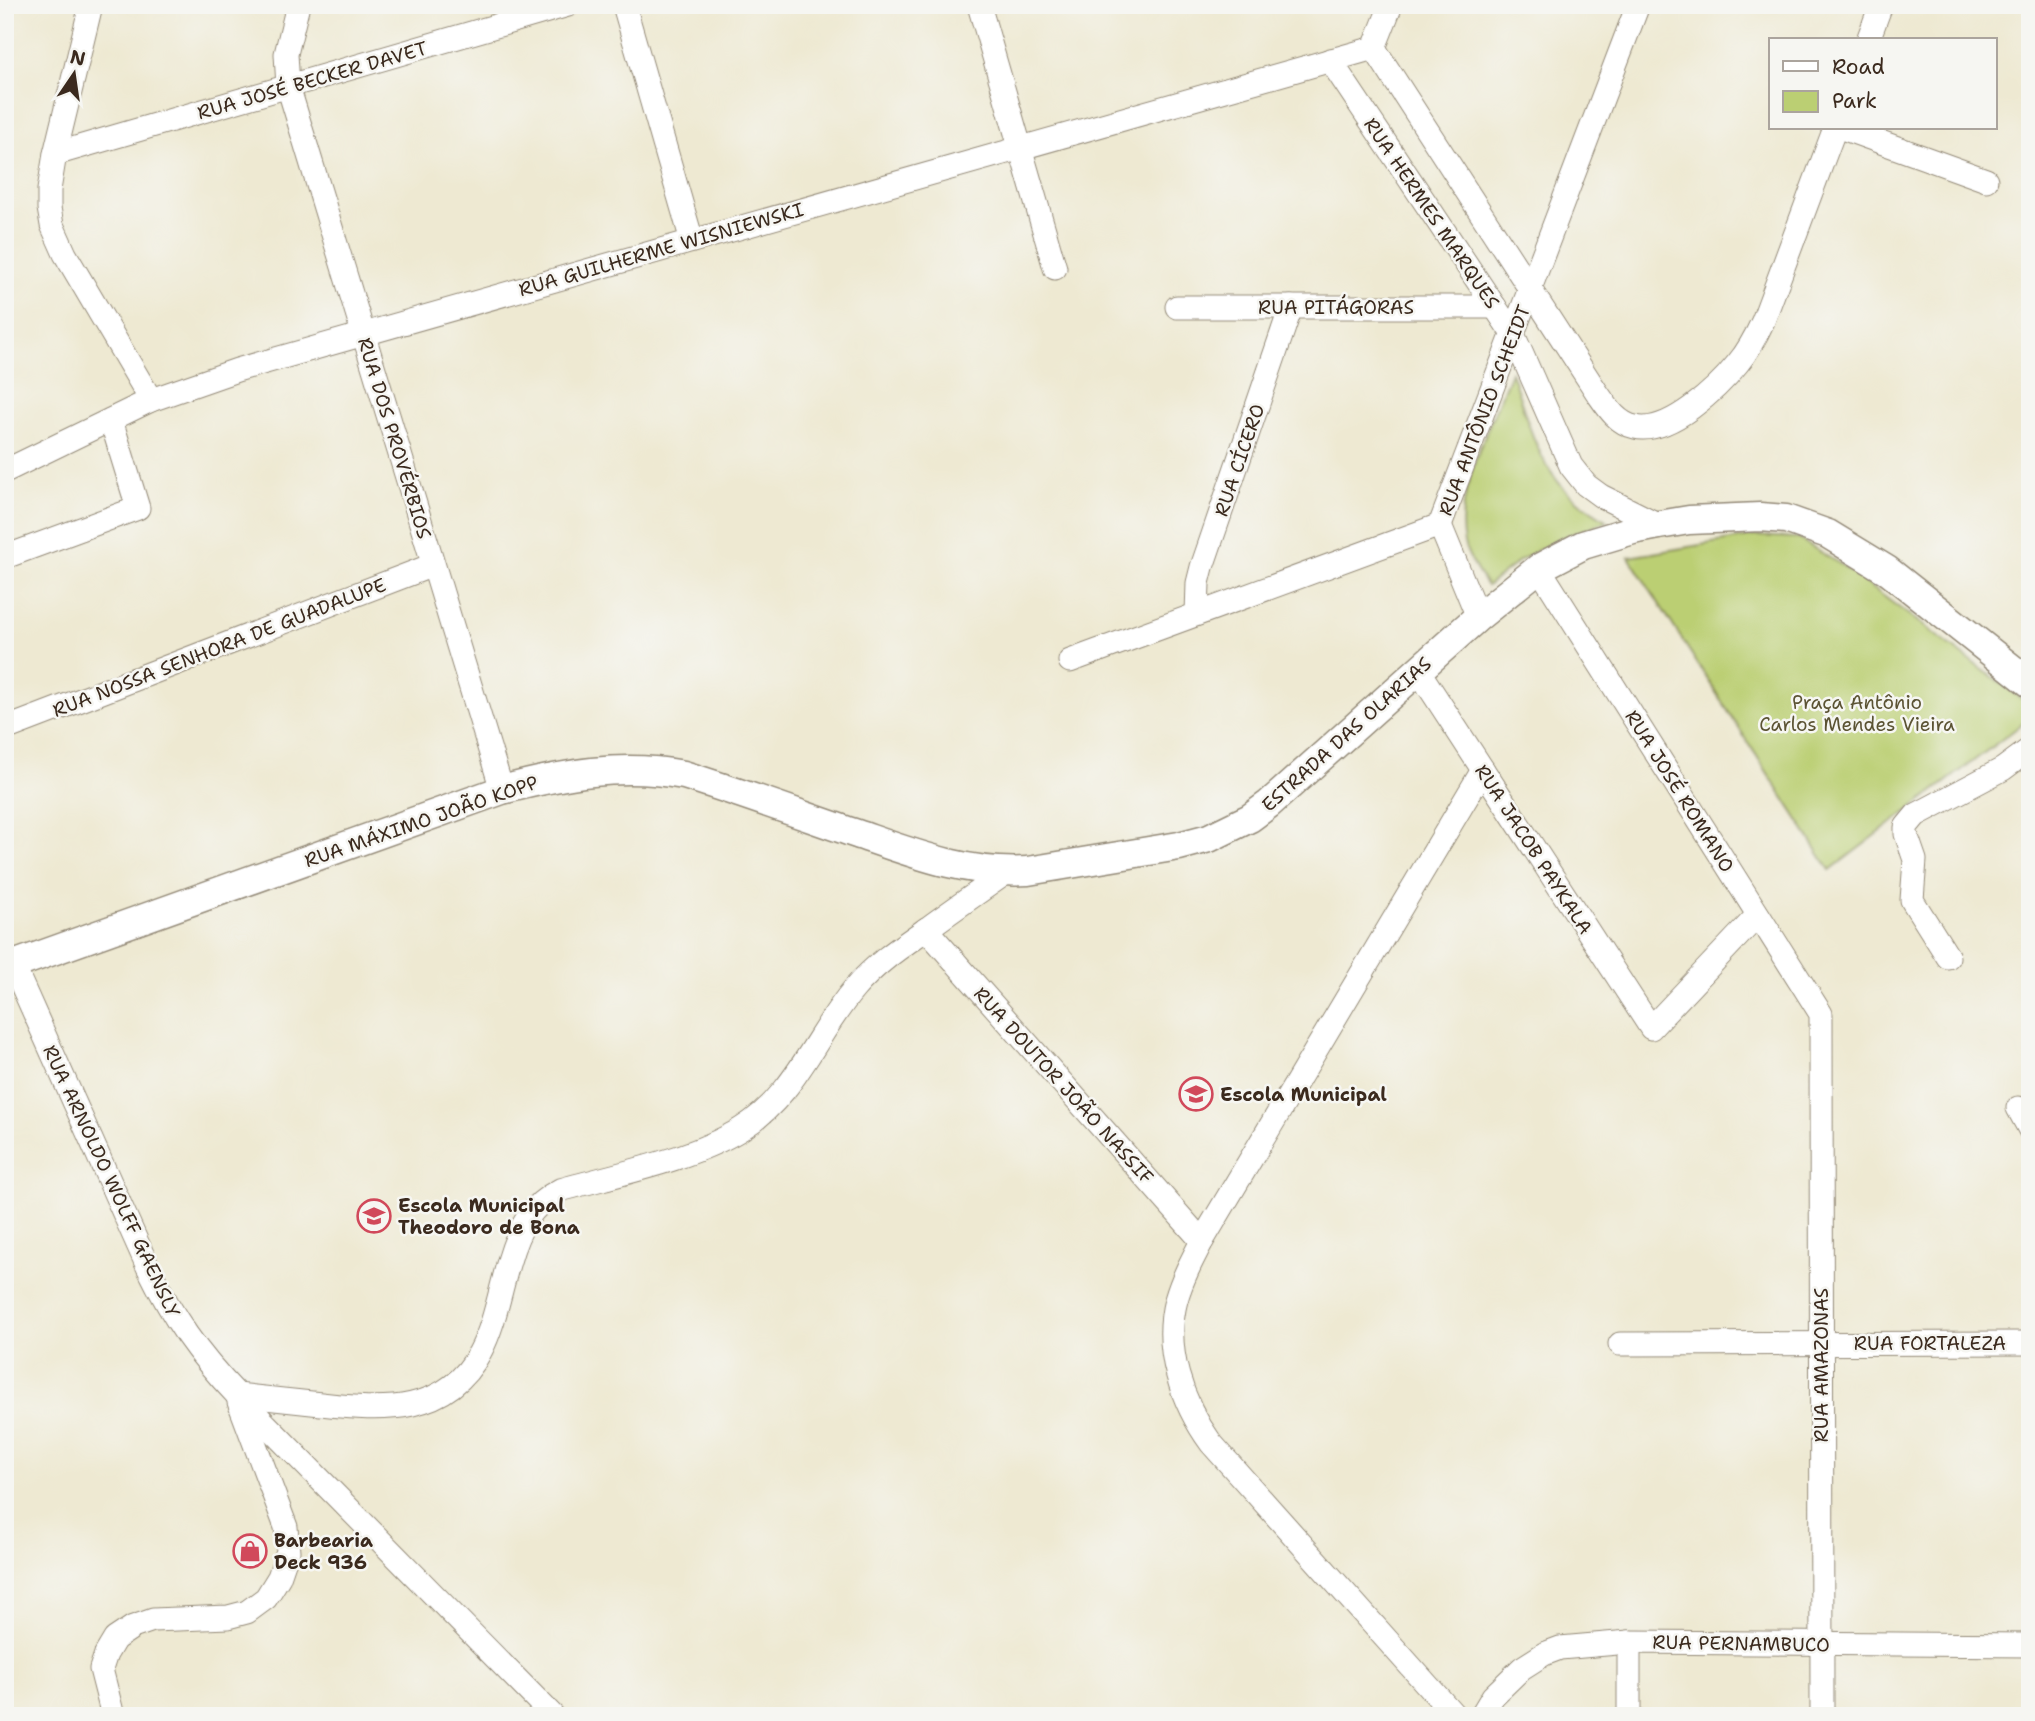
<svg xmlns="http://www.w3.org/2000/svg" width="2035" height="1721" viewBox="0 0 2035 1721" font-family="'Shantell Sans',sans-serif">
	<style>
		.green { fill: #bbcf73; stroke: #7b7c48; stroke-width: 2 }
		.lines { fill: none; stroke-linecap: round; stroke-linejoin: round }
		.minor-casing { stroke: #948a78; stroke-width: 25 }
		.major-casing { stroke: #948a78; stroke-width: 31 }
		.minor { stroke: #fff; stroke-width: 23 }
		.major { stroke: #fff; stroke-width: 28 }
		.labels { text-anchor: middle; stroke-width: 5; stroke-linejoin: round; paint-order: stroke }
		.street-label { font-size: 19px; fill: #3b2a1e; stroke: #f6f6f2 }
		.park-label { font-size: 19px; fill: #5b5333; stroke: #f6f6f2 }
		.poi-label { font-size: 19px; font-weight: bold; fill: #3b2a1e; stroke: #f6f6f2; text-anchor: start }
	</style>
	<rect width="100%" height="100%" fill="#f6f6f2"/>
	<filter id="ink" filterUnits="userSpaceOnUse"><feTurbulence type="fractalNoise" baseFrequency=".0143" numOctaves="2"/><feDisplacementMap in="SourceGraphic" scale="14" xChannelSelector="R" yChannelSelector="G"/><feConvolveMatrix kernelMatrix="1 2 1 2 8 2 1 2 1" color-interpolation-filters="sRGB"/></filter>
	<filter id="wash" filterUnits="userSpaceOnUse"><feTurbulence type="fractalNoise" baseFrequency=".00686" numOctaves="4" result="noise"/><feDisplacementMap in="SourceGraphic" scale="28" xChannelSelector="R" yChannelSelector="G"/><feGaussianBlur stdDeviation="1.57" result="paint"/><feColorMatrix in="noise" values="0 0 0 0 0 0 0 0 0 0 0 0 0 0 0 0 0 1.4 0 .05"/><feComposite in="paint" operator="in"/></filter>
	<g filter="url(#wash)">
		<rect width="100%" height="100%" fill="#eee9d2"/>
		<g class="green">
			<path d="M1511,372C1523,405 1534,452 1556,479C1569,497 1589,509 1607,521L1558,539L1519,561L1487,586C1478,573 1468,558 1464,543C1453,494 1493,419 1511,372Z"/>
			<polygon points="1754,536 1797,538 1843,566 2030,705 2030,718 1830,870 1629,557"/>
		</g>
	</g>
	<g filter="url(#ink)">
		<g class="lines">
			<defs>
				<g id="minor">
					<polyline points="91,5 55,154 49,190 49,208 52,225 65,254 151,400"/>
					<polyline points="298,5 286,54 288,86 502,790"/>
					<polyline points="624,5 692,241"/>
					<polyline points="979,5 1055,268"/>
					<polyline points="1868,40 1881,5"/>
					<path d="M1374,48L1596,391C1606,405 1616,423 1635,427C1669,435 1718,388 1738,363C1749,350 1756,336 1763,321L1835,128"/>
					<polyline points="1330,60 1513,334 1571,466 1586,485 1601,496 1659,525"/>
					<polyline points="1842,128 1986,180"/>
					<polyline points="55,154 568,5"/>
					<polyline points="1177,307 1495,307"/>
					<polyline points="5,471 151,400 237,370 1374,48 1391,5"/>
					<polyline points="1440,525 1478,617"/>
					<polyline points="5,557 138,508 111,420"/>
					<polyline points="1539,568 1821,1014 1822,1716"/>
					<polyline points="1197,614 1198,583 1202,567 1291,307"/>
					<polyline points="1070,661 1440,525 1638,5"/>
					<polyline points="1418,670 1651,1028 1758,915"/>
					<polyline points="5,729 433,565"/>
					<polyline points="926,929 1202,1241"/>
					<polyline points="1948,957 1912,900 1915,860 1906,834 1906,827 1916,815 2003,769 2030,749"/>
					<path d="M13,965L148,1267C174,1320 196,1352 237,1395L553,1716"/>
					<polyline points="2018,1108 2030,1130"/>
					<polyline points="1620,1344 2030,1343"/>
					<path d="M237,1395C265,1398 293,1401 321,1404C383,1411 447,1415 480,1352C495,1324 500,1290 509,1261C518,1230 530,1205 560,1190C617,1174 691,1160 741,1129C795,1096 815,1035 854,989C875,964 902,946 928,928C954,909 980,891 1007,872"/>
					<polyline points="1629,1642 1629,1716"/>
					<polyline points="113,1716 101,1669 106,1654 115,1639 133,1627 153,1620 228,1617 247,1612 266,1598 279,1577 288,1551 286,1527 239,1402"/>
					<path d="M1455,1716L1211,1443C1182,1403 1163,1349 1176,1300C1182,1279 1192,1260 1202,1241L1483,770"/>
					<polyline points="1481,1716 1493,1696 1522,1668 1544,1654 1560,1648 1629,1642 2030,1645"/>
				</g>
				<path id="major" d="M5,968L502,790C563,774 621,763 684,775C742,793 799,814 857,834C912,853 968,875 1028,871L1179,846L1209,838L1250,818L1269,804L1478,617L1539,568L1583,545L1633,530L1659,525L1689,520L1760,517L1786,519L1828,534L1887,570L2030,683"/>
			</defs>
			<use href="#minor" class="minor-casing"/>
			<use href="#major" class="major-casing"/>
			<use href="#minor" class="minor"/>
			<use href="#major" class="major"/>
		</g>
	</g>
	<defs>
		<symbol id="school-ring" viewBox="-11 -11 22 22"><circle r="9.5" fill="#f6f6f2" stroke="#d1495b" stroke-width="1.5"/><path d="M0-5L7-2L0 1L-7-2ZM-4 1L0 2.5L4 1V4Q0 6-4 4Z" fill="#d1495b"/></symbol>
		<symbol id="shop-ring" viewBox="-11 -11 22 22"><circle r="9.5" fill="#f6f6f2" stroke="#d1495b" stroke-width="1.5"/><path d="M-5-2.5h2.3a2.7 3.5 0 0 1 5.4 0H5L5.5 6h-11ZM-1.5-2.5h3a1.5 2.3 0 0 0-3 0Z" fill="#d1495b"/></symbol>
	</defs>
	<g fill-rule="evenodd">
		<use href="#school-ring" x="1177" y="1075" width="38" height="38"/>
		<use href="#school-ring" x="355" y="1197" width="38" height="38"/>
		<use href="#shop-ring" x="231" y="1532" width="38" height="38"/>
	</g>
	<g class="labels">
		<g class="street-label">
			<text transform="translate(312 80) rotate(-16)" y="7">RUA JOSÉ BECKER DAVET</text>
			<text transform="translate(1432 213) rotate(56)" y="7">RUA HERMES MARQUES</text>
			<text transform="translate(661 249) rotate(-16)" y="7">RUA GUILHERME WISNIEWSKI</text>
			<text x="1336" y="314">RUA PITÁGORAS</text>
			<text transform="translate(1484 410) rotate(-69)" y="7">RUA ANTÔNIO SCHEIDT</text>
			<text transform="translate(395 438) rotate(73)" y="7">RUA DOS PROVÉRBIOS</text>
			<text transform="translate(1239 460) rotate(-71)" y="7">RUA CÍCERO</text>
			<text transform="translate(219 647) rotate(-21)" y="7">RUA NOSSA SENHORA DE GUADALUPE</text>
			<text transform="translate(1346 734) rotate(-42)" y="7">ESTRADA DAS OLARIAS</text>
			<text transform="translate(1680 791) rotate(58)" y="7">RUA JOSÉ ROMANO</text>
			<text transform="translate(421 821) rotate(-19)" y="7">RUA MÁXIMO JOÃO KOPP</text>
			<text transform="translate(1534 849) rotate(57)" y="7">RUA JACOB PAYKALA</text>
			<text transform="translate(1064 1085) rotate(48)" y="7">RUA DOUTOR JOÃO NASSIF</text>
			<text transform="translate(112 1181) rotate(65)" y="7">RUA ARNOLDO WOLFF GAENSLY</text>
			<text x="1930" y="1350">RUA FORTALEZA</text>
			<text transform="translate(1821 1365) rotate(-90)" y="7">RUA AMAZONAS</text>
			<text transform="translate(1741 1643) rotate(1)" y="7">RUA PERNAMBUCO</text>
		</g>
		<g class="park-label">
			<text x="1857" y="709">Praça Antônio<tspan x="1857" dy="22">Carlos Mendes Vieira</tspan></text>
		</g>
		<g class="poi-label">
			<text x="1220" y="1101">Escola Municipal</text>
			<text x="398" y="1212">Escola Municipal<tspan x="398" dy="22">Theodoro de Bona</tspan></text>
			<text x="274" y="1547">Barbearia<tspan x="274" dy="22">Deck 936</tspan></text>
		</g>
	</g>
	<rect width="2035" height="1721" fill="none" stroke="#f6f6f2" stroke-width="28"/>
	<rect x="1769" y="38" width="228" height="91" fill="#f6f6f2" stroke="#aba49d" stroke-width="2"/>
	<rect x="1783" y="61" width="35" height="10" fill="#ffffff" stroke="#aba49d" stroke-width="2"/>
	<text x="1832" y="74" font-size="21" fill="#3b2a1e">Road</text>
	<rect x="1783" y="91" width="35" height="21" fill="#bbcf73" stroke="#aba49d" stroke-width="2"/>
	<text x="1832" y="108" font-size="21" fill="#3b2a1e">Park</text>
	<g transform="translate(74 74) rotate(13)" stroke="#f6f6f2" stroke-width="5" paint-order="stroke">
	<path d="M0-5L12 26L0 18L-12 26Z" fill="#3b2a1e"/>
	<text y="-10" font-size="19" font-weight="bold" text-anchor="middle" fill="#3b2a1e">N</text>
	</g>
</svg>
